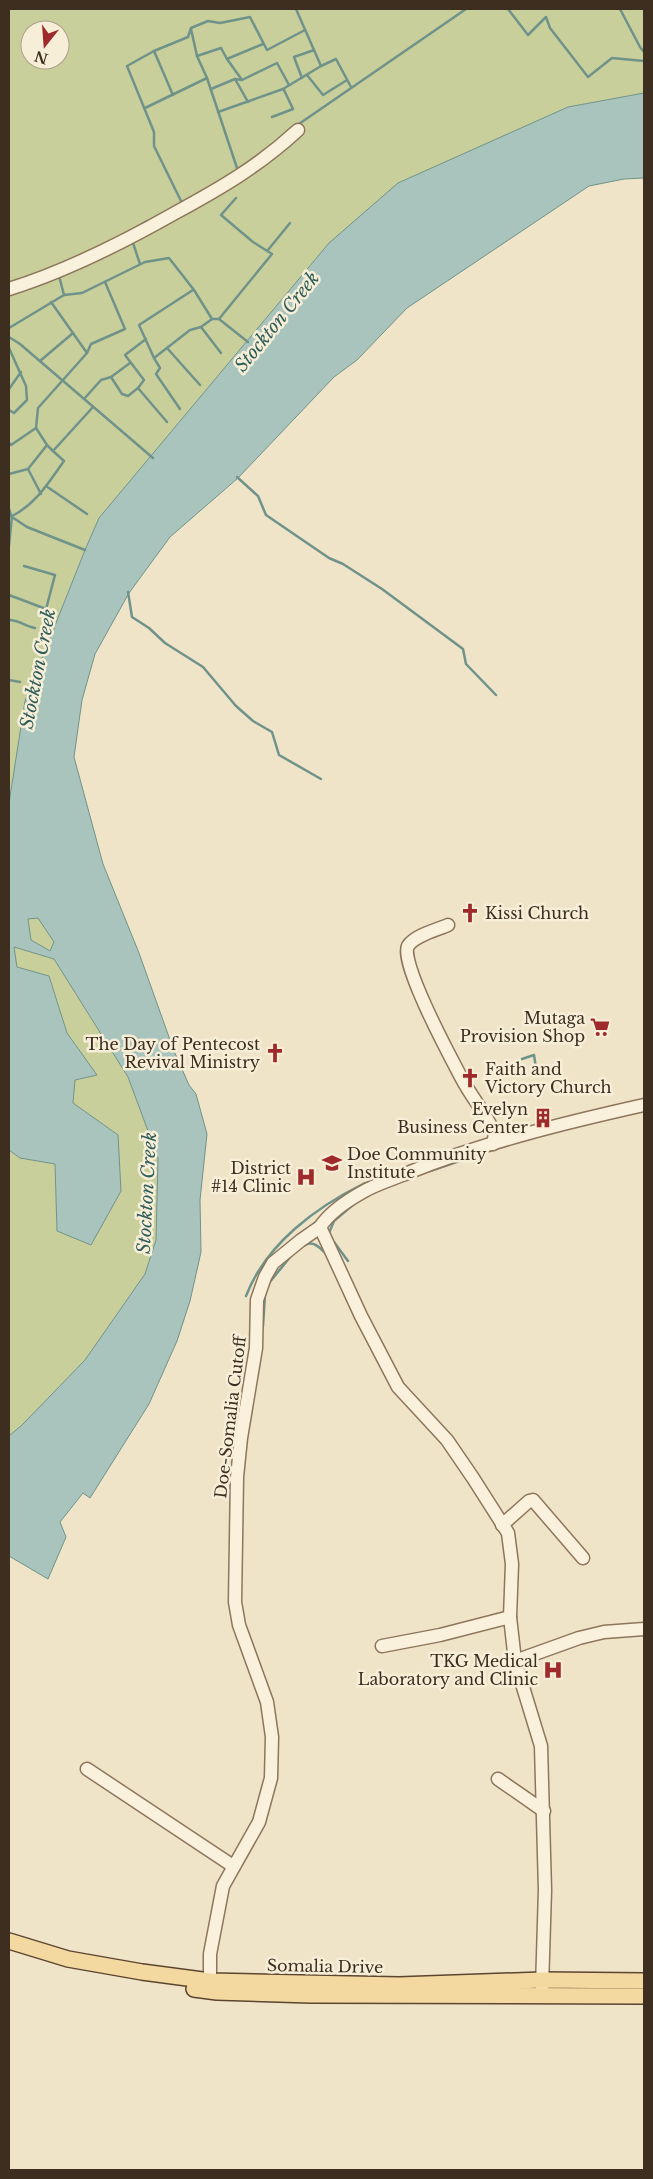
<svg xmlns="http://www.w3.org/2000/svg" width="653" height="2179" viewBox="0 0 653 2179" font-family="'Libre Baskerville',serif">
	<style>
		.green { fill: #c9cf9b; fill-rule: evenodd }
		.water { fill: #a9c4bc; stroke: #6f938a; fill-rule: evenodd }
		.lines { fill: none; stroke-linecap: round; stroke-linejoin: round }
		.stream { stroke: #6f938a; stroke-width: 2.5 }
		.minor-casing { stroke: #8d765c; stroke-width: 15 }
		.major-casing { stroke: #5b4430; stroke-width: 18 }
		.minor { stroke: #faf1dc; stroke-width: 12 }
		.major { stroke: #f3d9a0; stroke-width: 15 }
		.labels { text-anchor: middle; stroke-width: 5; stroke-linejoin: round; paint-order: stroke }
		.poi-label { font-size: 16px; fill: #3d2e20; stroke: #f7eed8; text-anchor: end }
		.street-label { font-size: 16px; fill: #3d2e20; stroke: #f7eed8 }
		.water-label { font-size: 18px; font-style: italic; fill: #2f5d5a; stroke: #f7eed8 }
	</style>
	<rect width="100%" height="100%" fill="#f0e4c8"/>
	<g class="green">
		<path d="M9,9H644V93L568,107L329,243L99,518L85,550L25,701L9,803ZM30,30H60V60H30Z"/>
		<polygon points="38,917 54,942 50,951 31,940 28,919"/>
		<polygon points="14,947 54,959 128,1077 158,1158 156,1240 145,1274 85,1360 22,1426 9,1436 9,1150 20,1158 55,1164 57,1231 91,1245 118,1135 73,1103 75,1080 97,1075 67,1033 49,976 17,967"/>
	</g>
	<path class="water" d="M644,93V178L624,179L589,186L407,308L357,360L334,377L238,478L170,537L129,593L95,654L82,700L74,757L103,864L139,953L174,1051L189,1085L196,1094L207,1134L200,1200L201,1252L190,1301L177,1341L149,1404L90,1498L83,1493L60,1522L66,1537L48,1579L9,1556V1436L22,1425L85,1360L145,1274L156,1240L158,1158L128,1077L54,959L14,947L17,967L49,976L67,1033L97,1075L75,1080L73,1103L118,1135L121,1191L91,1245L57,1231L55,1164L20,1158L9,1150V803L25,701L85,550L99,518L329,243L398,183L568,107ZM38,918L54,942L50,951L31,940L28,919Z"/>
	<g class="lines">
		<g class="stream">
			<polyline points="296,9 321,66 336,59 351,87"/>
			<polyline points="508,9 528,35 546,17 550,28 588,77 612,58 644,61"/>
			<polyline points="620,9 640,47 644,52"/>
			<polyline points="191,29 197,56 207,78 238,171"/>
			<polyline points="154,51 173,95"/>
			<polyline points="197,56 221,48 227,59 263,44"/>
			<polyline points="227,59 242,80 235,79"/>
			<polyline points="307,75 323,95 347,80"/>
			<polyline points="302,78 294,57 314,50"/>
			<polyline points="242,80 277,63 289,85"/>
			<polyline points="211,89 235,79 248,102"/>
			<polyline points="145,108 207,78"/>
			<polyline points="218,112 283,89 321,66"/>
			<polyline points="272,117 293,109 284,90"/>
			<polyline points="296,126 466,9"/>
			<polyline points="182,203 154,146 154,132 127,66 154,51 188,37 191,28 208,21 220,23 250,17 267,50 305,30"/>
			<polyline points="129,232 147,221"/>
			<polyline points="132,240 140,264"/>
			<polyline points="268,250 290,223"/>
			<polyline points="59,276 64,295"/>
			<polyline points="219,319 272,254 253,242 221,215 236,198"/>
			<polyline points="201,327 221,353"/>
			<polyline points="9,328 64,295 82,293 145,262 169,258 194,290 212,319 219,319 248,342"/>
			<polyline points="9,337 20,344 153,458"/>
			<polyline points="9,348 26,386 27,400 14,413 9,410"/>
			<polyline points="167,348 200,385"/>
			<polyline points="87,353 91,344 125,329 105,282"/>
			<polyline points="154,358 139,325 193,290"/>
			<polyline points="40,361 73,333"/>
			<polyline points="111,377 122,394 128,396 138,388 167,422"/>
			<polyline points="138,388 144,380 125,355 146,339"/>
			<polyline points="9,389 21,372"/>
			<polyline points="84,399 101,380 111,377 130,363"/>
			<polyline points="180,409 156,374 160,368 154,358 190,330 201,327 212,319"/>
			<polyline points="9,443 11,445 36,428"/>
			<polyline points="47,445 36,428 38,408 87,353 51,302"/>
			<polyline points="28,469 41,494"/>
			<polyline points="9,474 28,469 47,445 53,451 93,407"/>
			<polyline points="237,477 258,496 266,515 329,558 343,564 382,589 463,649 466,664 496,695"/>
			<polyline points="46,486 87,514"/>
			<polyline points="9,509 11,515"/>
			<polyline points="9,515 27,527 85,550"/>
			<path d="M9,546L12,516C36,504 49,482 64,461L53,451"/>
			<polyline points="128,592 132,617 149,628 165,643 203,667 236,706 253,721 272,732 279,755 321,779"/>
			<polyline points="9,595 46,609 55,575 24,566"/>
			<path d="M9,620C19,620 25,626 35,628"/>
			<polyline points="9,680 20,682"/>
			<polyline points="522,1059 534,1055 536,1068 542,1076"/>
			<polyline points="430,1171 477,1155"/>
			<polyline points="329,1233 334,1221 354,1204"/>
			<polyline points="334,1242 348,1261"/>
			<path d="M305,1245C314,1240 321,1249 327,1255"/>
			<polyline points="269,1283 291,1256"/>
			<path d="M246,1296C266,1244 316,1207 365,1183"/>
			<polyline points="263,1326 265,1295"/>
		</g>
		<defs>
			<g id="minor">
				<path d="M9,289C67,271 122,243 175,213C221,188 259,166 298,130"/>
				<path d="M448,925C437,930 415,935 408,946C399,962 452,1060 462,1079C472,1098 487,1115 495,1134L493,1144"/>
				<polyline points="502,1525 529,1501 533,1500 583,1558"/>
				<polyline points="382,1646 440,1635 510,1617"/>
				<polyline points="515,1661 579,1638 604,1632 644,1629"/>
				<polyline points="87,1769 233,1866"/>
				<polyline points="498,1779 544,1811"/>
				<polyline points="210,1981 210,1954 223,1886 259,1822 271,1778 272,1737 267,1702 239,1625 235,1602 237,1477 241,1438 256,1348 257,1300 265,1277 273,1263 300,1241 320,1227"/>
				<path d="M542,1988L545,1890L541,1746L515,1661L510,1617L512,1564L508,1533L473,1478L447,1440L398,1387L361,1316L320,1227C330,1212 345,1202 361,1193C375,1184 394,1179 410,1172C482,1143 568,1122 644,1105"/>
			</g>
			<g id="major">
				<polyline points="9,1941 68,1959 142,1972 210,1981 399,1985 542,1980 644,1981"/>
				<polyline points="194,1989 217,1992 311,1995 644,1996"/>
			</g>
		</defs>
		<use href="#minor" class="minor-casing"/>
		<use href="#major" class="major-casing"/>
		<use href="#minor" class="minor"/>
		<use href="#major" class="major"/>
	</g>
	<defs>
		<symbol id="church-bare" viewBox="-9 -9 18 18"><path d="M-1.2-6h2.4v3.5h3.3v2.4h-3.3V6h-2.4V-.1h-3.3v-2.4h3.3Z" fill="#9e2a2b" stroke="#f7eed8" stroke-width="2.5" paint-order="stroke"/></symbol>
		<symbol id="supermarket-bare" viewBox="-9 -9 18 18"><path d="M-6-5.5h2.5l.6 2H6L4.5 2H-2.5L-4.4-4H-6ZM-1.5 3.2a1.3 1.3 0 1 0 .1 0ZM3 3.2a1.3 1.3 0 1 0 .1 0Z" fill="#9e2a2b" stroke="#f7eed8" stroke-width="2.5" paint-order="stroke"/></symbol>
		<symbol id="building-bare" viewBox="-9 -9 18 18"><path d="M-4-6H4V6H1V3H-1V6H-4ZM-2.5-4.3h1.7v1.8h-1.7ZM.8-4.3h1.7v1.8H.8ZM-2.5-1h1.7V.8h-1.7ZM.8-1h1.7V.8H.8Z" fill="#9e2a2b" stroke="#f7eed8" stroke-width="2.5" paint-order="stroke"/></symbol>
		<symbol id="university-bare" viewBox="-9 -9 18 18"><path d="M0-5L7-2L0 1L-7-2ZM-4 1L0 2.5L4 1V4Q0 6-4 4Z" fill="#9e2a2b" stroke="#f7eed8" stroke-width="2.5" paint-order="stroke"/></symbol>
		<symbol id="hospital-bare" viewBox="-9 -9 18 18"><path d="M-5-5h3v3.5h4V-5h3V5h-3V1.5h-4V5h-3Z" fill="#9e2a2b" stroke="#f7eed8" stroke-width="2.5" paint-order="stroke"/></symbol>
	</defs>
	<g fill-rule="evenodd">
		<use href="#church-bare" x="456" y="899" width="28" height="28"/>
		<use href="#supermarket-bare" x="586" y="1013" width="28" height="28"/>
		<use href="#church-bare" x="261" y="1039" width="28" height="28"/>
		<use href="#church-bare" x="456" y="1064" width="28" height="28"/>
		<use href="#building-bare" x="529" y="1104" width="28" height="28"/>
		<use href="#university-bare" x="318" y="1149" width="28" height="28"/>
		<use href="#hospital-bare" x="292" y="1163" width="28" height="28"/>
		<use href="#hospital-bare" x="539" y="1656" width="28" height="28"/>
	</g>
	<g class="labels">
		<g class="poi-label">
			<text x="485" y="919" text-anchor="start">Kissi Church</text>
			<text x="585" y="1024">Mutaga<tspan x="585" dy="18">Provision Shop</tspan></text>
			<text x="260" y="1050">The Day of Pentecost<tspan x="260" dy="18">Revival Ministry</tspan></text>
			<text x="485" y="1075" text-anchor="start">Faith and<tspan x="485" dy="18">Victory Church</tspan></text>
			<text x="528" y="1115">Evelyn<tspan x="528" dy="18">Business Center</tspan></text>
			<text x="347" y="1160" text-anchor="start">Doe Community<tspan x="347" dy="18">Institute</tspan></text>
			<text x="291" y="1174">District<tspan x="291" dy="18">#14 Clinic</tspan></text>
			<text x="538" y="1667">TKG Medical<tspan x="538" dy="18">Laboratory and Clinic</tspan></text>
		</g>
		<g class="street-label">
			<text transform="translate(230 1417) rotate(-83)" y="6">Doe-Somalia Cutoff</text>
			<text transform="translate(325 1966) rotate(1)" y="6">Somalia Drive</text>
		</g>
		<g class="water-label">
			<text transform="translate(277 322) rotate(-51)" y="6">Stockton Creek</text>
			<text transform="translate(38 669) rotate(-79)" y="6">Stockton Creek</text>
			<text transform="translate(147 1193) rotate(-87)" y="6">Stockton Creek</text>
		</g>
	</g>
	<rect width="653" height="2179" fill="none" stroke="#3d2e20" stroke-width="20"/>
	<g transform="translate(45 45) rotate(197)"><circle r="24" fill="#f7eed8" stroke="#ada18e"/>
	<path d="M0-4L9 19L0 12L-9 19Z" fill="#9e2a2b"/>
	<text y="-8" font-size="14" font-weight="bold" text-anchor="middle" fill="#3d2e20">N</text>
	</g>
</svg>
